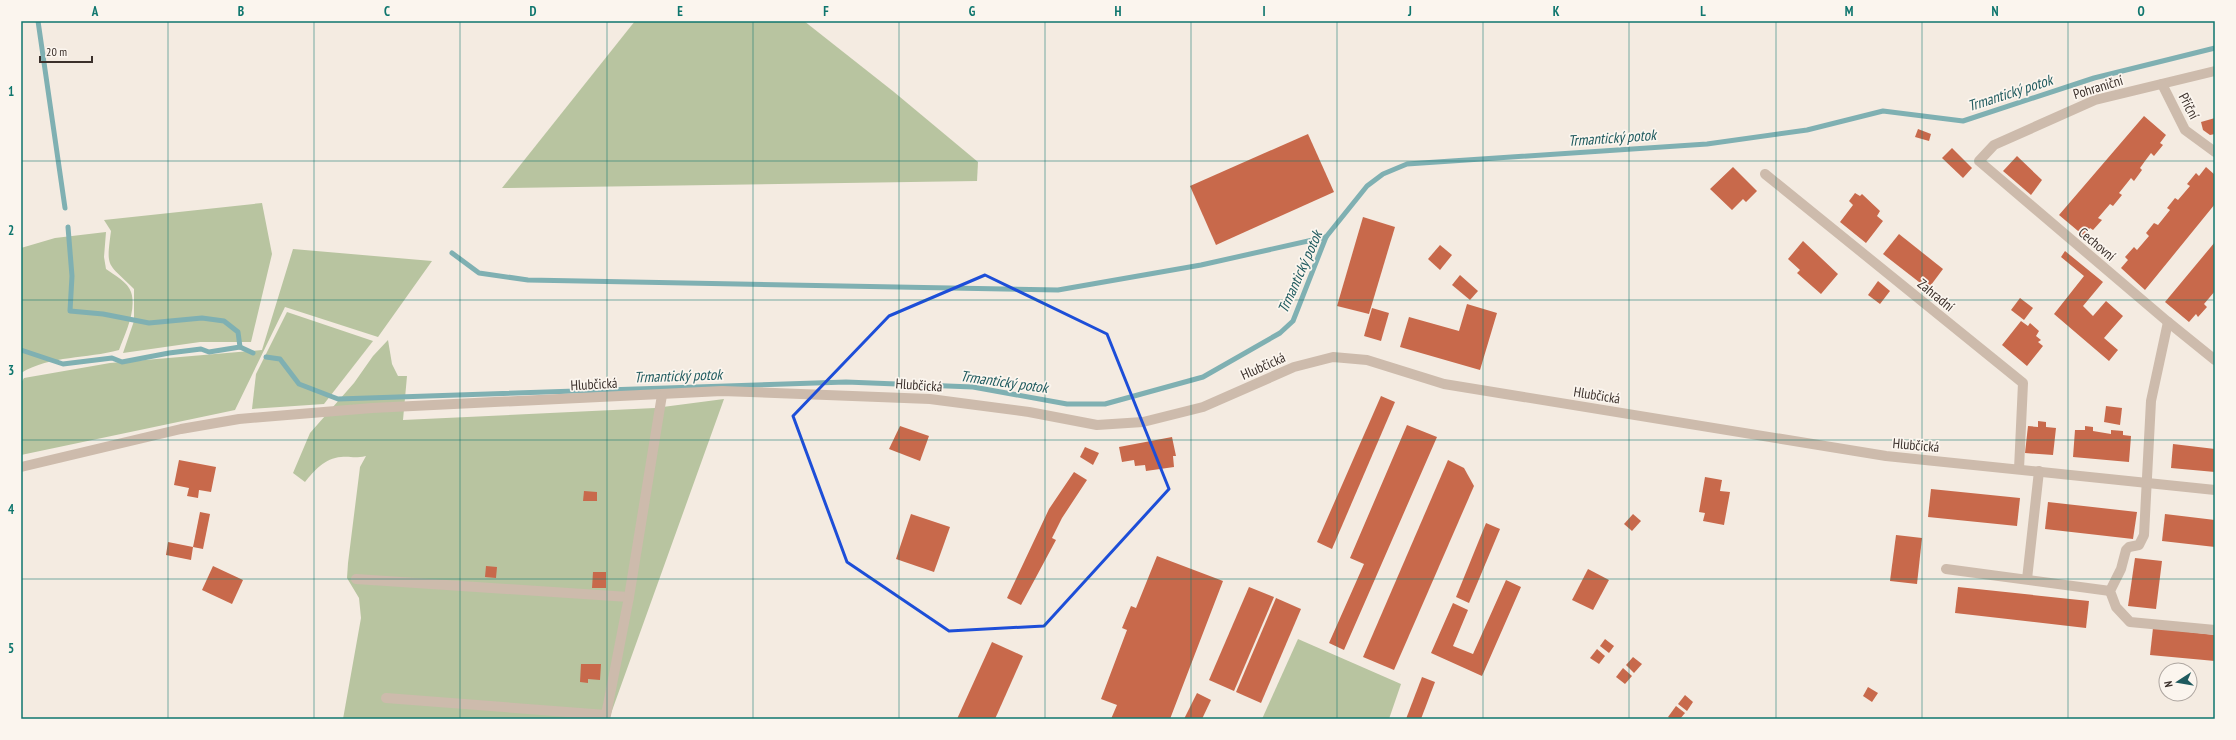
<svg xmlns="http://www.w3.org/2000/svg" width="2236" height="740" viewBox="0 0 2236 740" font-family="'PT Sans Narrow',sans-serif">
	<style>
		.green { fill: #b8c4a0 }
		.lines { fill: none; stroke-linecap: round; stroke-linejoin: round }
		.stream { stroke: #7fb0b2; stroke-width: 5 }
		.building { fill: #c8694b }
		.minor { stroke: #cdbbac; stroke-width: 10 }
		.marked { fill: none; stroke: #1d4ed8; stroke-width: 3; stroke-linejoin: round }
		.grid { fill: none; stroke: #0f766e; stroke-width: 1; stroke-opacity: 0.55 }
		.labels { text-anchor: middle; stroke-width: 3.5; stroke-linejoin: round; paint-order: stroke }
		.street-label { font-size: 14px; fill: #3b302b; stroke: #fbf5ee }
		.water-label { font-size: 15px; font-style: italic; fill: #1f5a5e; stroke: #fbf5ee }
		.neatline { fill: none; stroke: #0f766e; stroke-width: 1.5 }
		.grid-label { font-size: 13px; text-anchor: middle; font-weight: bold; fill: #0f766e }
	</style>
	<rect width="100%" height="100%" fill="#f4ebe1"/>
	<g class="green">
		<polygon points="635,21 804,21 894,92 978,162 977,181 502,188"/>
		<path d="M262,203L272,254L251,342H200L123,353L134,321V289C107,262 106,269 111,231L104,220Z"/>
		<path d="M106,232L104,257L106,269C114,275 128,282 131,292C137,310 125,334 119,350C87,359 51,355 21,373V248L55,238Z"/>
		<polygon points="293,249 432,261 378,337 285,307 235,410 21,455 21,383 24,378 110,363 262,350"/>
		<polygon points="287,312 373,341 324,404 252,409 256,374"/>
		<path d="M388,340L392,364L398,376H407L403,420L655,408L724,399L609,719H343L361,618L359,598L347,578L348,563L360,467L366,456C353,459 352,456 341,457C325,458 314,471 305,482L293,473L310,433L354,383L373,356Z"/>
		<polygon points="1298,639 1401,684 1389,719 1262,719"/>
	</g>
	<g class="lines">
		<g class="stream">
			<polyline points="38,21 65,208"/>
			<polyline points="68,227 72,276 70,311 103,314 149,323 202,318 224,321 238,332 240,347"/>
			<polyline points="452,253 479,273 528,280 1058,290 1201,265 1326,237"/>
			<polyline points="21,350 63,364 112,358 122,362 169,353 201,349 209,352 240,347 253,353"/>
			<polyline points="266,357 280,359 299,384 338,399 846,382 973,387 1067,404 1105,404 1203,377 1280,333 1293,321 1326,237 1367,186 1383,174 1407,164 1707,144 1807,130 1883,111 1963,121 2094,78 2215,48"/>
		</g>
	</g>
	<g class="building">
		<polygon points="2144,116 2166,135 2160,143 2163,145 2154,156 2151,153 2145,161 2140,168 2142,170 2134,181 2131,178 2119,193 2122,195 2113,206 2110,204 2098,218 2102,220 2093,230 2090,228 2084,236 2059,215"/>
		<polygon points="2215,118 2215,134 2210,135 2203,130 2201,122"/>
		<polygon points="1918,129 1931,134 1929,141 1915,137"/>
		<polygon points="1308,134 1334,192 1216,245 1190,186"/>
		<polygon points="1952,148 1972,168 1963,178 1942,158"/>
		<polygon points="2017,156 2042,180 2031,195 2003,171"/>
		<polygon points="1733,167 1757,191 1746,202 1743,199 1732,210 1710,189"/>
		<polygon points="2206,167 2215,175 2215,204 2145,290 2121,268 2128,260 2125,257 2134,247 2137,250 2149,236 2146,233 2154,223 2158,225 2170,210 2167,208 2175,198 2178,200 2190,186 2187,184 2196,173 2199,176"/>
		<polygon points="1855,193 1860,196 1862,194 1880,211 1877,216 1883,221 1866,243 1840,222 1853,205 1849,201"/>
		<polygon points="1363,217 1395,227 1369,314 1337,306"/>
		<polygon points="1899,234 1943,269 1928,289 1883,254"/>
		<polygon points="1803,241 1838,274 1821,294 1797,273 1800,270 1788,259"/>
		<polygon points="2215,242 2215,291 2204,304 2207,307 2198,317 2196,314 2189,322 2165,302"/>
		<polygon points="1440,245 1452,255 1440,270 1428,259"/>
		<polygon points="2065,251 2103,282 2083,306 2093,316 2106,301 2123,316 2104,338 2118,350 2109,361 2054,314 2084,276 2061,257"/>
		<polygon points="1460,275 1478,291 1470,300 1452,285"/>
		<polygon points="1878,281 1890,291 1880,304 1868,295"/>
		<polygon points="2020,298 2033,308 2024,320 2011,310"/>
		<polygon points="1467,304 1497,313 1480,370 1400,347 1409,317 1459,331"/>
		<polygon points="1372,308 1389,313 1381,341 1364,336"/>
		<polygon points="2021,321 2028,326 2030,323 2039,331 2036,336 2041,340 2038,342 2043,346 2027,366 2002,345"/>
		<polygon points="1381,396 1395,402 1332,549 1317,542"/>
		<polygon points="2106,406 2122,408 2120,425 2104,422"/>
		<polygon points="2038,421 2046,422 2046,427 2056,428 2053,455 2025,453 2028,426 2038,427"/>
		<polygon points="1407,425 1437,437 1344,650 1329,643 1364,564 1350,558"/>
		<polygon points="900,426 929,436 920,461 889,449"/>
		<polygon points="2085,426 2093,427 2093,431 2111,434 2111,430 2123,431 2123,435 2131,436 2129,462 2073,457 2075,430 2085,430"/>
		<polygon points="1172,437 1176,456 1173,456 1174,467 1146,471 1145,465 1135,466 1134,460 1122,462 1119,447"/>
		<polygon points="2173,444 2215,449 2215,472 2171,468"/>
		<polygon points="1085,447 1099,453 1093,465 1080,457"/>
		<polygon points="179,460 216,467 211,492 199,490 198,498 187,496 189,488 174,485"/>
		<polygon points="1448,460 1464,468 1474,486 1394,670 1363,657"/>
		<polygon points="1074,472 1087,480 1062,518 1052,538 1056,540 1021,605 1007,598 1049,509"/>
		<polygon points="1705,477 1722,480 1720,491 1730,492 1724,525 1703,521 1705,513 1699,512"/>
		<polygon points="1931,489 2020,498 2017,526 1928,517"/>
		<polygon points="584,491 597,492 597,501 583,501"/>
		<polygon points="2048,502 2137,512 2133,539 2045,529"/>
		<polygon points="200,512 210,514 203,549 193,547"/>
		<polygon points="911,514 950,527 934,572 896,559"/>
		<polygon points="1633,514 1641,521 1632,531 1624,524"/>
		<polygon points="2165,514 2215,520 2215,547 2162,541"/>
		<polygon points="1486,523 1500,529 1469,603 1456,597"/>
		<polygon points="1896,535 1922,538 1917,584 1890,581"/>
		<polygon points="168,542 193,547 191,560 166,555"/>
		<polygon points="1157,556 1223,581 1170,719 1111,719 1117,705 1101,699 1127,630 1122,628 1131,606 1136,608"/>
		<polygon points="2135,558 2162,561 2156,609 2128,606"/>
		<polygon points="213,566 243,580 232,604 202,590"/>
		<polygon points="486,566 497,567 496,578 485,577"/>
		<polygon points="1588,569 1609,580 1593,610 1572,600"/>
		<polygon points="593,572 606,572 606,588 592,588"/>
		<polygon points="1506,580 1521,587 1482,676 1431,653 1453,603 1468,610 1453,646 1473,654"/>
		<polygon points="1249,587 1274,597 1234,691 1209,680"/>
		<polygon points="1958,587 2089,601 2086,628 1955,613"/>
		<polygon points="1276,598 1301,609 1261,703 1236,692"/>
		<polygon points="2153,628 2215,635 2215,661 2150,655"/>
		<polygon points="1605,639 1614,646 1609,653 1600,646"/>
		<polygon points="992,642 1023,656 995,719 957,719"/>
		<polygon points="1597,649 1605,656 1599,664 1590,658"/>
		<polygon points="1633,657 1642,664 1634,673 1626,665"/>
		<polygon points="581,664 601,664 600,680 588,679 588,683 580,682"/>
		<polygon points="1623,668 1632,676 1625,684 1616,677"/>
		<polygon points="1422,677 1435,682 1421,719 1406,719"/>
		<polygon points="1868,687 1878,693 1872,702 1863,696"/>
		<polygon points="1197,693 1211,700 1202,719 1184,719"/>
		<polygon points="1685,695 1693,702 1687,711 1678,704"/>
		<polygon points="1676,706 1685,713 1680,719 1671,719 1668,717"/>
	</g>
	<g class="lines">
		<g class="minor">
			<polyline points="2215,71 2095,100 1994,145 1979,161 2168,322 2215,360"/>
			<polyline points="2162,84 2185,130 2215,152"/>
			<polyline points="1765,174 2023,383 2019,469"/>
			<polyline points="2168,322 2151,401 2144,535 2139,545 2129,547 2126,550 2121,569 2110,591 2116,607 2130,622 2215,630"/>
			<polyline points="21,467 181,429 239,419 372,408 722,391 930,399 1029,412 1097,425 1143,422 1203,407 1294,367 1333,357 1367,360 1444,384 1886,456 2215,490"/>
			<polyline points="1946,569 2110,591"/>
			<polyline points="356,579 629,597"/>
			<polyline points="2027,579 2039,471"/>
			<polyline points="386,698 606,715 629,597 662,395"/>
		</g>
	</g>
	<path class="marked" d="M985,275L1107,334L1169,489L1044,626L949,631L847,562L793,416L889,316Z"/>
	<path class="grid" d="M168,21V719M314,21V719M460,21V719M607,21V719M753,21V719M899,21V719M1045,21V719M1191,21V719M1337,21V719M1483,21V719M1629,21V719M1776,21V719M1922,21V719M2068,21V719M21,161H2215M21,300H2215M21,440H2215M21,579H2215"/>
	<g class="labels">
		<g class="street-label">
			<text transform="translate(2098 87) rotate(-17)" y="5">Pohraniční</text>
			<text transform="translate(2189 106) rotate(62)" y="5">Příční</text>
			<text transform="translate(2097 244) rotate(40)" y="5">Cechovní</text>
			<text transform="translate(1936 295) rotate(39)" y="5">Zahradní</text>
			<text transform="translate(1263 366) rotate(-24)" y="5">Hlubčická</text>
			<text transform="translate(594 384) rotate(-3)" y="5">Hlubčická</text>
			<text transform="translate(919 385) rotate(4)" y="5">Hlubčická</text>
			<text transform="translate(1597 395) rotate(9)" y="5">Hlubčická</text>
			<text transform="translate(1916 445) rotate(5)" y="5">Hlubčická</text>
		</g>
		<g class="water-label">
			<text transform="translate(2010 93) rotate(-18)" y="5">Trmantický potok</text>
			<text transform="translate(1612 138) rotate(-4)" y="5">Trmantický potok</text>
			<text transform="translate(1300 272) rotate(-66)" y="5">Trmantický potok</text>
			<text transform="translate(678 376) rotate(-2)" y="5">Trmantický potok</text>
			<text transform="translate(1004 382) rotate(8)" y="5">Trmantický potok</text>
		</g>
	</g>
	<rect width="2236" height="740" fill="none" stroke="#fbf5ee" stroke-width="44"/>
	<g transform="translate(2178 682) rotate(258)"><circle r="19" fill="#fbf5ee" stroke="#aea6a0"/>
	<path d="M0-3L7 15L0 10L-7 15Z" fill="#1f5a5e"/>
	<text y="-6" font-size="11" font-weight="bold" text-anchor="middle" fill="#3b302b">N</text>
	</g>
	<path d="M40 56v6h52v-6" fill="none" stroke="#3b302b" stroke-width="2"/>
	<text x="46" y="56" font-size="12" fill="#3b302b" stroke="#fbf5ee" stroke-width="3" paint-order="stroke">20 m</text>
	<rect x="22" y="22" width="2192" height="696" class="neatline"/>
	<g class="grid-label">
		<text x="95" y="16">A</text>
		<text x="241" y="16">B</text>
		<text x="387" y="16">C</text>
		<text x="533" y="16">D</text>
		<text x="680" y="16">E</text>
		<text x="826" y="16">F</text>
		<text x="972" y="16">G</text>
		<text x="1118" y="16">H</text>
		<text x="1264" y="16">I</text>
		<text x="1410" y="16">J</text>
		<text x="1556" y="16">K</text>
		<text x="1703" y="16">L</text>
		<text x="1849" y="16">M</text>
		<text x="1995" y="16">N</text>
		<text x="2141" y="16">O</text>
		<text x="11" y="96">1</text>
		<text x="11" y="235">2</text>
		<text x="11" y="375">3</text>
		<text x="11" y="514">4</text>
		<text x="11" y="653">5</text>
	</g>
</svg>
